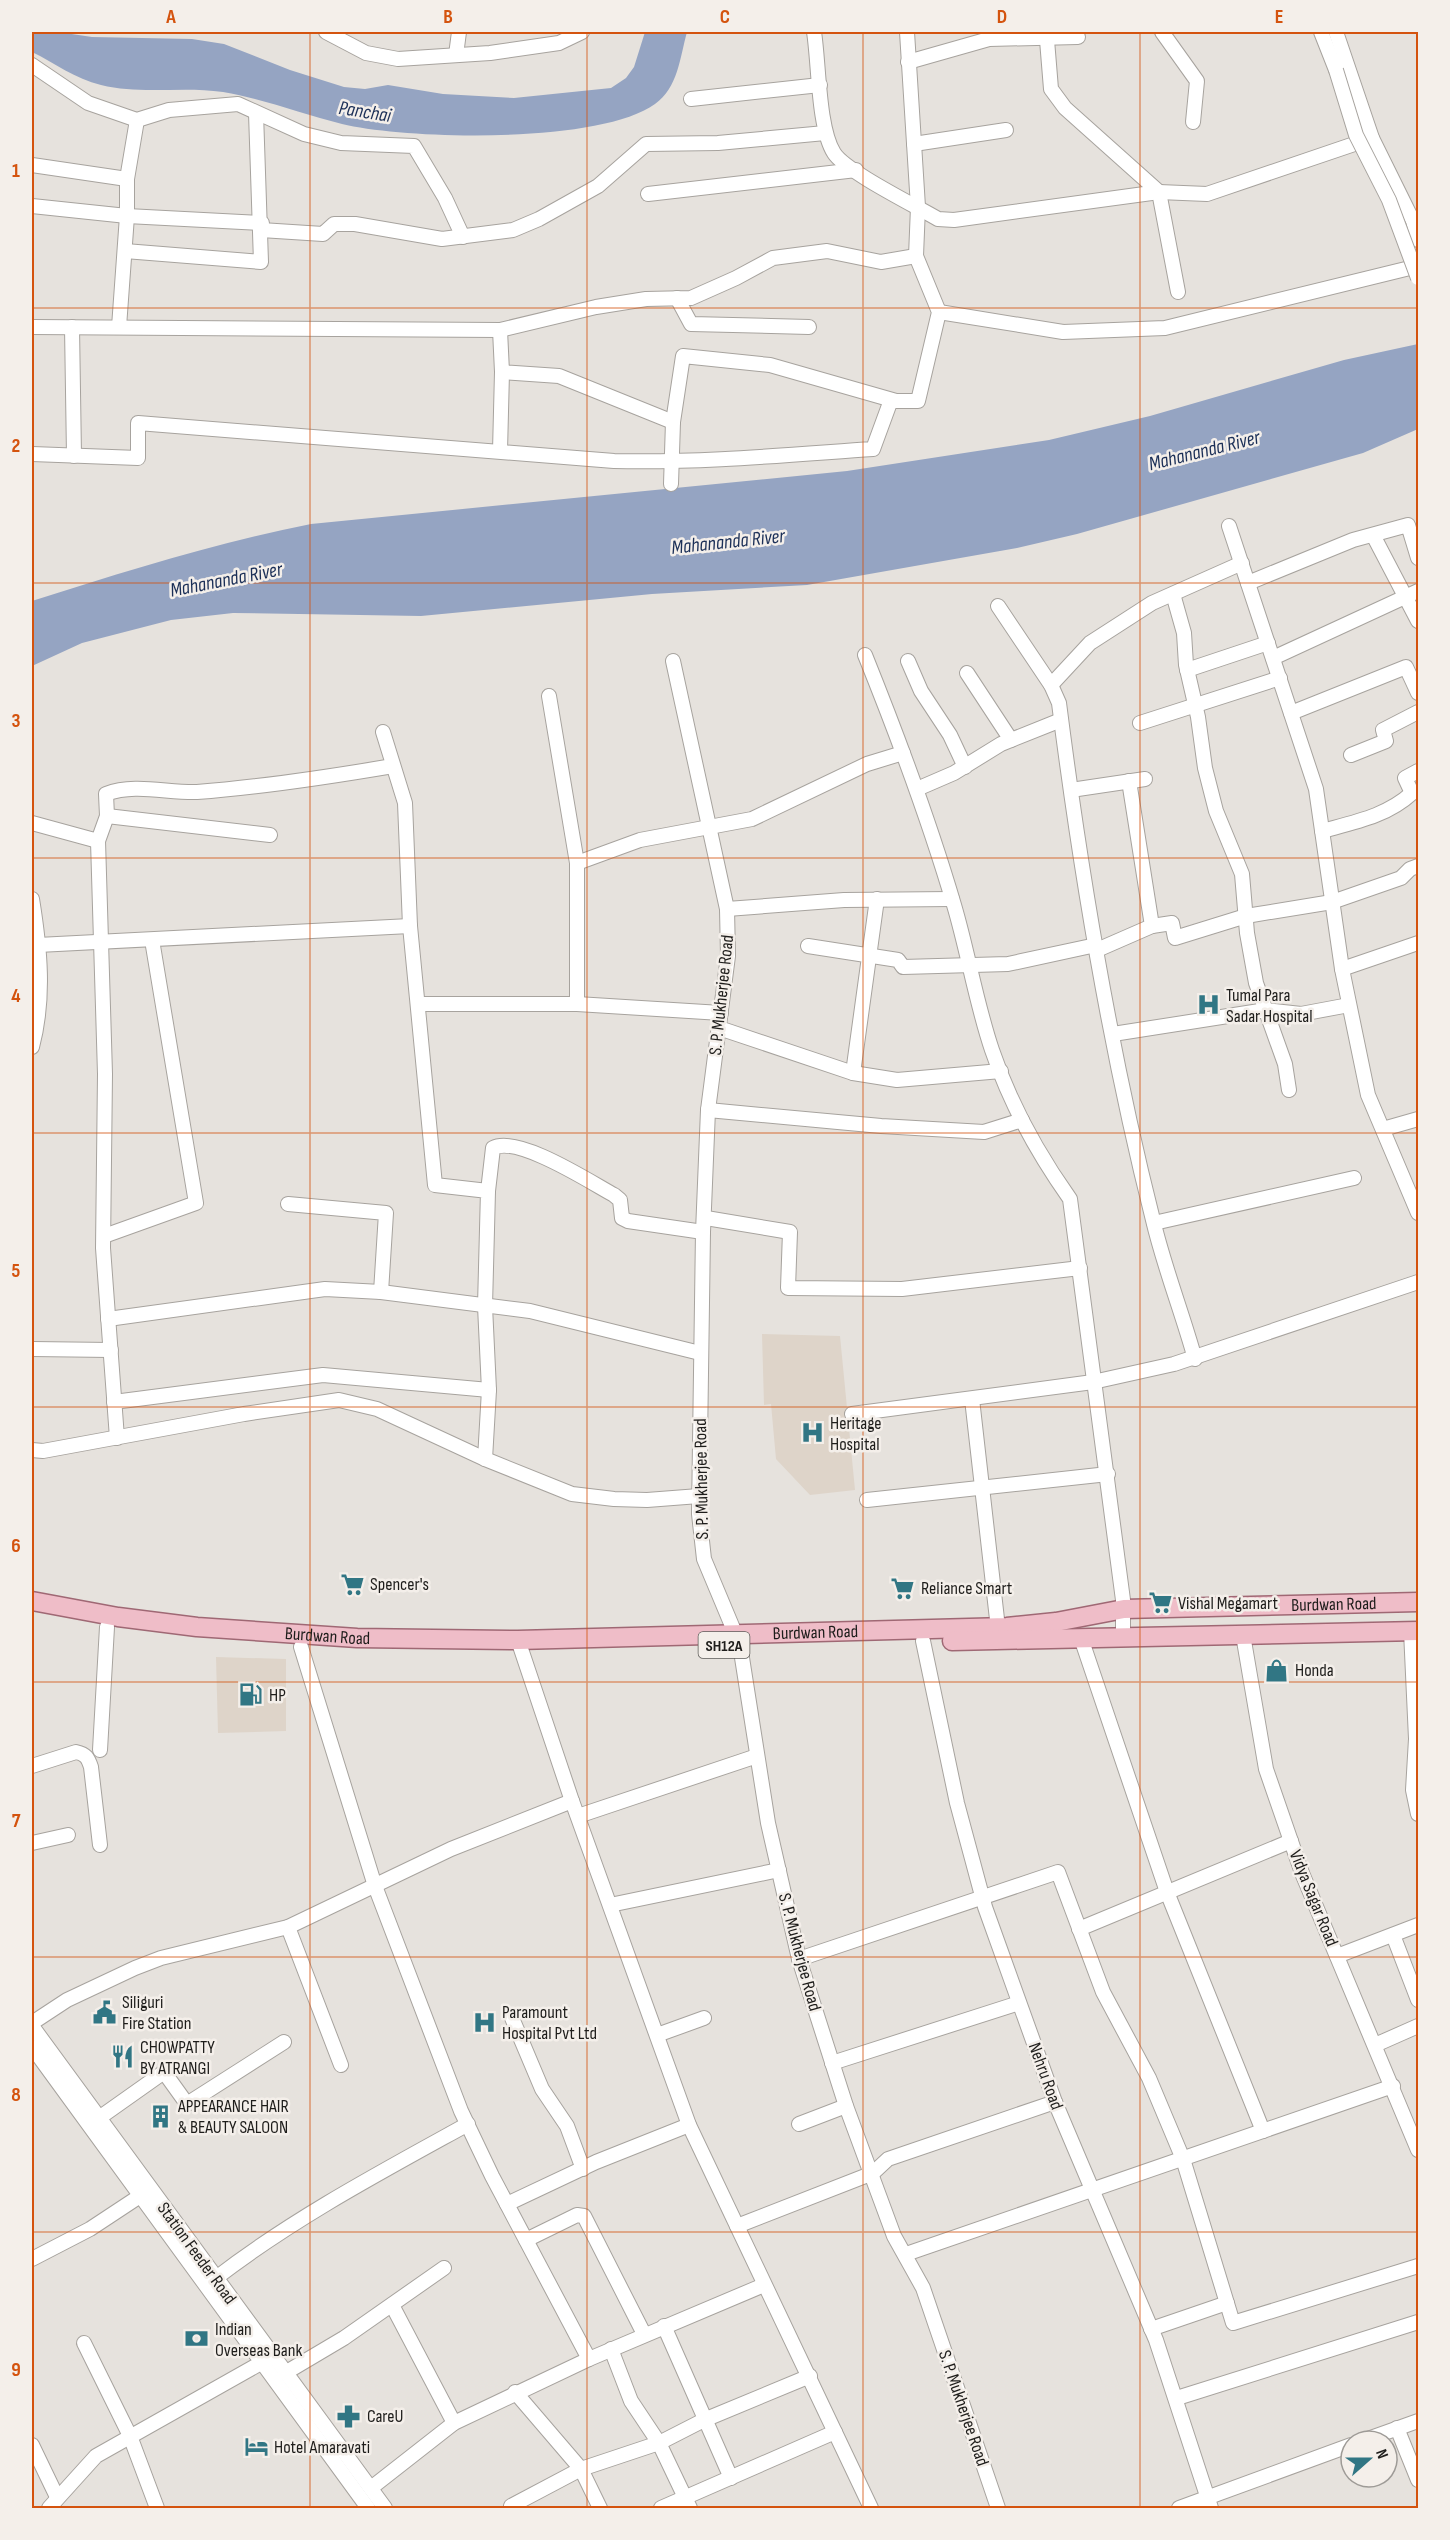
<svg xmlns="http://www.w3.org/2000/svg" width="1450" height="2540" viewBox="0 0 1450 2540" font-family="'Sofia Sans Condensed',sans-serif">
	<style>
		.built { fill: #ded4c9 }
		.water { fill: #95a4c2 }
		.lines { fill: none; stroke-linecap: round; stroke-linejoin: round }
		.minor-casing { stroke: #a7a39e; stroke-width: 16 }
		.major-casing { stroke: #9f6874; stroke-width: 21 }
		.minor { stroke: #fff; stroke-width: 14 }
		.major { stroke: #efbdc8; stroke-width: 18 }
		.minor-bridge-casing { stroke: #a7a39e; stroke-width: 16; stroke-linecap: butt }
		.minor-bridge { stroke: #fff; stroke-width: 14 }
		.grid { fill: none; stroke: #d4530e; stroke-width: 1.5; stroke-opacity: 0.55 }
		.labels { text-anchor: middle; stroke-width: 5; stroke-linejoin: round; paint-order: stroke }
		.shield { fill: #f4efea; stroke: #5e5c59; stroke-width: 1.5 }
		.shield-label { font-size: 16px; font-weight: bold; fill: #1e1d1b }
		.street-label { font-size: 18px; fill: #1e1d1b; stroke: #f4efea }
		.poi-label { font-size: 18px; fill: #1e1d1b; stroke: #f4efea; text-anchor: start }
		.water-label { font-size: 20px; font-style: italic; fill: #1b2f57; stroke: #f4efea }
		.neatline { fill: none; stroke: #d4530e; stroke-width: 2 }
		.grid-label { font-size: 20px; text-anchor: middle; font-weight: bold; fill: #d4530e }
	</style>
	<rect width="100%" height="100%" fill="#e6e2dd"/>
	<g class="built">
		<polygon points="762,1334 840,1336 855,1490 810,1495 776,1459 771,1404 764,1405"/>
		<polygon points="216,1657 286,1659 286,1731 218,1733"/>
	</g>
	<g class="water">
		<path d="M32,32H58L92,37L192,39L224,44L290,70L344,87L365,89L388,85L443,94L514,98L611,88L626,78L634,67L645,32H687C680,57 678,88 655,104C600,144 408,140 342,124C302,114 263,99 223,92C182,86 141,95 101,85C75,79 55,63 32,52Z"/>
		<path d="M1418,344V429L1363,453L1077,534L1017,548L807,585L652,594L421,616L233,613L171,620L82,643L32,666V601C124,572 216,543 311,524L847,471L1049,440L1150,416L1344,360Z"/>
	</g>
	<g class="lines">
		<defs>
			<g id="minor">
				<polyline points="326,32 366,53 398,59 490,53 559,43 582,32"/>
				<path d="M814,32C819,63 818,128 834,153C845,171 916,206 938,219L954,220L1159,192L1207,194L1372,138"/>
				<polyline points="1162,32 1197,81 1193,122"/>
				<polyline points="1321,32 1336,70"/>
				<polyline points="1336,32 1372,138 1413,221 1418,240"/>
				<polyline points="1047,40 1051,89 1065,108 1159,192 1178,292"/>
				<polyline points="456,55 459,32"/>
				<polyline points="908,62 989,39 1078,37"/>
				<polyline points="32,65 88,103 137,120 169,110 238,104 304,134 341,143 414,146 445,198 463,237"/>
				<polyline points="691,99 820,85"/>
				<polyline points="914,144 1006,130"/>
				<polyline points="32,165 127,179"/>
				<polyline points="648,194 856,170"/>
				<polyline points="32,206 127,216 262,223"/>
				<polyline points="261,230 323,234 334,224 355,224 442,239 513,230 539,219 598,186 646,144 718,143 825,133"/>
				<polyline points="125,251 261,262 256,113"/>
				<polyline points="677,298 691,324 809,327"/>
				<polyline points="939,312 1063,332 1165,328 1418,266"/>
				<polyline points="32,327 500,330 596,307 646,299 691,298 736,278 773,258 827,251 881,262 916,256"/>
				<polyline points="72,327 74,456"/>
				<polyline points="119,327 127,216 127,179 137,120"/>
				<polyline points="500,330 502,372 559,376 673,422"/>
				<polyline points="500,451 502,372"/>
				<path d="M32,454L138,458V423L614,461C701,463 786,455 873,449L891,400"/>
				<polyline points="671,484 673,422 683,356 770,365 896,401 918,401 939,312 916,256 918,207 907,32"/>
				<polyline points="1229,526 1316,789 1342,969 1368,1095 1418,1213"/>
				<polyline points="1373,535 1418,621"/>
				<polyline points="1248,583 1353,540 1408,525 1418,558"/>
				<polyline points="1173,594 1184,633 1186,665 1198,717 1205,768 1216,811 1242,874 1247,933 1256,983 1285,1064 1289,1090"/>
				<path d="M998,606L1051,685L1059,703C1081,876 1110,1050 1153,1220C1164,1267 1182,1312 1195,1359"/>
				<path d="M865,655C898,737 929,820 954,905C968,952 976,1003 992,1050C1010,1103 1038,1154 1070,1199L1123,1600V1638"/>
				<polyline points="1273,658 1418,591"/>
				<polyline points="673,661 727,909 728,956 708,1110 703,1232 699,1514 704,1559 740,1645 768,1823 799,1959 846,2106 894,2236 923,2288 998,2508"/>
				<polyline points="908,661 921,691 950,735 965,767"/>
				<polyline points="1187,670 1268,643"/>
				<polyline points="967,673 1011,740"/>
				<polyline points="1051,685 1090,643 1152,603 1242,563"/>
				<polyline points="549,696 577,863 577,1004"/>
				<polyline points="1291,713 1406,667 1418,693"/>
				<polyline points="1140,723 1280,678"/>
				<polyline points="383,732 405,803 410,926 435,1185 488,1191 485,1306 489,1390 485,1459"/>
				<polyline points="1351,755 1386,741 1383,730 1418,712"/>
				<polyline points="917,789 954,773 1001,744 1061,720"/>
				<polyline points="1071,790 1145,779"/>
				<polyline points="107,816 270,835"/>
				<path d="M32,823L98,841L107,816L106,794C135,783 167,793 197,792C263,787 328,777 393,766"/>
				<path d="M1322,831C1355,822 1387,816 1412,793L1405,778L1418,771"/>
				<polyline points="98,841 105,1074 103,1248 117,1438"/>
				<polyline points="577,863 640,840 752,819 867,764 903,753"/>
				<path d="M32,899C40,948 45,998 32,1047"/>
				<polyline points="727,909 844,900 952,899"/>
				<polyline points="1152,926 1172,923 1175,938 1246,916 1332,902 1401,878 1410,869 1418,866"/>
				<polyline points="38,945 410,926"/>
				<polyline points="808,946 898,960 903,967 1008,964 1096,945"/>
				<polyline points="1097,950 1152,926 1129,781"/>
				<polyline points="1342,969 1418,943"/>
				<polyline points="418,1004 577,1004 721,1013"/>
				<polyline points="719,1028 853,1073 897,1080 1001,1071"/>
				<polyline points="1113,1034 1266,1010 1301,1014 1349,1005"/>
				<polyline points="853,1073 877,899"/>
				<polyline points="708,1110 881,1126 984,1132 1022,1120"/>
				<polyline points="1383,1129 1418,1119"/>
				<path d="M488,1191L493,1148C518,1135 590,1182 614,1195L620,1200L622,1218L628,1221L703,1232"/>
				<polyline points="288,1204 386,1213 381,1292"/>
				<polyline points="706,1218 790,1232 788,1288 902,1289 1080,1268"/>
				<polyline points="1154,1223 1354,1178"/>
				<polyline points="104,1236 196,1203 152,940"/>
				<polyline points="108,1319 325,1289 381,1292 530,1311 700,1353"/>
				<polyline points="32,1349 111,1350"/>
				<polyline points="972,1399 998,1628"/>
				<polyline points="114,1402 323,1375 489,1390"/>
				<polyline points="852,1414 1093,1382 1174,1364 1418,1282"/>
				<polyline points="32,1450 43,1451 244,1414 339,1400 377,1409 485,1459 572,1494 614,1499 647,1500 699,1496"/>
				<polyline points="867,1500 1108,1474"/>
				<polyline points="1411,1631 1416,1739 1413,1790 1418,1814"/>
				<polyline points="1243,1635 1266,1769 1302,1873 1418,2150"/>
				<polyline points="1081,1638 1167,1892 1263,2131"/>
				<polyline points="518,1640 572,1801 689,2125 871,2508"/>
				<polyline points="923,1641 957,1803 985,1907 1055,2102 1156,2340 1211,2508"/>
				<polyline points="301,1647 375,1886 461,2111 492,2176 589,2359"/>
				<polyline points="100,1750 107,1627"/>
				<path d="M32,1766L76,1752C86,1754 88,1758 91,1767L100,1845"/>
				<polyline points="578,1816 757,1756"/>
				<polyline points="32,1843 68,1835"/>
				<polyline points="610,1905 779,1870"/>
				<polyline points="288,1927 341,2065"/>
				<polyline points="1079,1929 1291,1841"/>
				<polyline points="1393,1935 1418,2000"/>
				<polyline points="1337,1956 1418,1925"/>
				<polyline points="799,1959 1058,1872 1103,1992 1149,2078 1183,2159 1233,2323 1418,2266"/>
				<polyline points="512,2018 542,2089 567,2126 583,2169"/>
				<polyline points="32,2023 67,2000 135,1968 161,1958 288,1927 451,1849 572,1801"/>
				<polyline points="32,2026 385,2508"/>
				<polyline points="657,2035 704,2018"/>
				<polyline points="1375,2045 1418,2026"/>
				<polyline points="32,2047 368,2508"/>
				<polyline points="832,2063 1019,2003"/>
				<polyline points="99,2118 164,2072 187,2104 284,2042"/>
				<polyline points="799,2124 846,2106"/>
				<polyline points="507,2204 596,2162 689,2125"/>
				<polyline points="737,2226 873,2173 888,2159 1055,2102"/>
				<polyline points="526,2240 577,2215 584,2216 644,2334"/>
				<polyline points="906,2254 1393,2086"/>
				<polyline points="32,2259 90,2229 140,2196"/>
				<path d="M216,2278C294,2218 381,2172 468,2124"/>
				<polyline points="392,2305 454,2423"/>
				<polyline points="664,2326 731,2478"/>
				<polyline points="1151,2329 1227,2303"/>
				<polyline points="84,2343 130,2436 157,2508"/>
				<polyline points="611,2349 631,2401 659,2443 690,2508"/>
				<polyline points="285,2373 344,2338 444,2268"/>
				<polyline points="515,2392 581,2469 600,2508"/>
				<polyline points="1177,2398 1418,2322"/>
				<polyline points="1397,2428 1418,2480"/>
				<polyline points="1362,2441 1418,2421"/>
				<polyline points="32,2445 57,2497"/>
				<polyline points="371,2488 454,2423 589,2359 764,2285"/>
				<polyline points="511,2506 581,2469 659,2443 704,2420 810,2376"/>
				<polyline points="49,2508 96,2456 268,2359"/>
				<polyline points="661,2508 835,2432"/>
				<polyline points="1179,2508 1351,2445"/>
			</g>
			<g id="major">
				<path id="s1" d="M32,1601L118,1617L197,1627L357,1638L518,1640L1007,1627L1056,1622L1124,1609L1418,1602"/>
				<polyline points="952,1641 1418,1631"/>
			</g>
		</defs>
		<use href="#minor" class="minor-casing"/>
		<use href="#major" class="major-casing"/>
		<use href="#minor" class="minor"/>
		<use href="#major" class="major"/>
		<defs>
			<polyline id="minor-bridge" points="1336,70 1356,135 1389,200 1418,278"/>
		</defs>
		<use href="#minor-bridge" class="minor-bridge-casing"/>
		<use href="#minor-bridge" class="minor-bridge"/>
	</g>
	<path class="grid" d="M310,32V2508M587,32V2508M863,32V2508M1140,32V2508M32,308H1418M32,583H1418M32,858H1418M32,1133H1418M32,1407H1418M32,1682H1418M32,1957H1418M32,2232H1418"/>
	<defs>
		<symbol id="hospital-bare" viewBox="-9 -9 18 18"><path d="M-5-5h3v3.5h4V-5h3V5h-3V1.5h-4V5h-3Z" fill="#317684" stroke="#f4efea" stroke-width="2.5" paint-order="stroke"/></symbol>
		<symbol id="supermarket-bare" viewBox="-9 -9 18 18"><path d="M-6-5.5h2.5l.6 2H6L4.5 2H-2.5L-4.4-4H-6ZM-1.5 3.2a1.3 1.3 0 1 0 .1 0ZM3 3.2a1.3 1.3 0 1 0 .1 0Z" fill="#317684" stroke="#f4efea" stroke-width="2.5" paint-order="stroke"/></symbol>
		<symbol id="shop-bare" viewBox="-9 -9 18 18"><path d="M-5-2.5h2.3a2.7 3.5 0 0 1 5.4 0H5L5.5 6h-11ZM-1.5-2.5h3a1.5 2.3 0 0 0-3 0Z" fill="#317684" stroke="#f4efea" stroke-width="2.5" paint-order="stroke"/></symbol>
		<symbol id="fuel-bare" viewBox="-9 -9 18 18"><path d="M-5.5-6h7V0h2V4h1.3V-2.5L3-4.5l.8-.8L6-3V5H2.5V1h-1V6h-7ZM-4.2-4.7v3.2H.2V-4.7Z" fill="#317684" stroke="#f4efea" stroke-width="2.5" paint-order="stroke"/></symbol>
		<symbol id="civic-bare" viewBox="-9 -9 18 18"><path d="M-.6-6.5H3V-4.5H.6V-3L4-1V1h2V6H-6V1h2V-1L-.6-3ZM-1.2 2.5V6h2.4V2.5Z" fill="#317684" stroke="#f4efea" stroke-width="2.5" paint-order="stroke"/></symbol>
		<symbol id="restaurant-bare" viewBox="-9 -9 18 18"><path d="M-5-6h1v4h1v-4h1v4h1v-4h1v5L-1.5 .5V6h-2V.5L-5-1ZM5-6V6H3V1.5H1.5Q1.5-4 5-6Z" fill="#317684" stroke="#f4efea" stroke-width="2.5" paint-order="stroke"/></symbol>
		<symbol id="building-bare" viewBox="-9 -9 18 18"><path d="M-4-6H4V6H1V3H-1V6H-4ZM-2.5-4.3h1.7v1.8h-1.7ZM.8-4.3h1.7v1.8H.8ZM-2.5-1h1.7V.8h-1.7ZM.8-1h1.7V.8H.8Z" fill="#317684" stroke="#f4efea" stroke-width="2.5" paint-order="stroke"/></symbol>
		<symbol id="bank-bare" viewBox="-9 -9 18 18"><path d="M-6-4H6V4H-6ZM0-2.3a2.3 2.3 0 1 0 0 4.6a2.3 2.3 0 1 0 0-4.6Z" fill="#317684" stroke="#f4efea" stroke-width="2.5" paint-order="stroke"/></symbol>
		<symbol id="pharmacy-bare" viewBox="-9 -9 18 18"><path d="M-2-6h4v4h4v4h-4v4h-4v-4h-4v-4h4Z" fill="#317684" stroke="#f4efea" stroke-width="2.5" paint-order="stroke"/></symbol>
		<symbol id="hotel-bare" viewBox="-9 -9 18 18"><path d="M-6-4.5h1.5V1H6V5H4.5V3h-9V5H-6ZM-4 0a1.8 1.8 0 1 1 3.6 0ZM.5 0V-2.5h3Q6-2.5 6 0Z" fill="#317684" stroke="#f4efea" stroke-width="2.5" paint-order="stroke"/></symbol>
	</defs>
	<g fill-rule="evenodd">
		<use href="#hospital-bare" x="1192" y="988" width="33" height="33"/>
		<use href="#hospital-bare" x="796" y="1416" width="33" height="33"/>
		<use href="#supermarket-bare" x="336" y="1568" width="33" height="33"/>
		<use href="#supermarket-bare" x="886" y="1572" width="33" height="33"/>
		<use href="#supermarket-bare" x="1144" y="1586" width="33" height="33"/>
		<use href="#shop-bare" x="1260" y="1654" width="33" height="33"/>
		<use href="#fuel-bare" x="234" y="1678" width="33" height="33"/>
		<use href="#civic-bare" x="88" y="1996" width="33" height="33"/>
		<use href="#hospital-bare" x="468" y="2006" width="33" height="33"/>
		<use href="#restaurant-bare" x="106" y="2040" width="33" height="33"/>
		<use href="#building-bare" x="144" y="2100" width="33" height="33"/>
		<use href="#bank-bare" x="180" y="2322" width="33" height="33"/>
		<use href="#pharmacy-bare" x="332" y="2400" width="33" height="33"/>
		<use href="#hotel-bare" x="240" y="2430" width="33" height="33"/>
	</g>
	<g class="labels">
		<rect class="shield" x="698.5" y="1632" width="51" height="26" rx="4.5"/>
		<g class="shield-label">
			<text x="724" y="1651">SH12A</text>
		</g>
		<g class="street-label">
			<text transform="translate(721 995) rotate(-84)" y="6">S. P. Mukherjee Road</text>
			<text transform="translate(701 1479) rotate(-91)" y="6">S. P. Mukherjee Road</text>
			<text dy="6" stroke="none"><textPath href="#s1" startOffset="1306">Burdwan Road</textPath></text>
			<text dy="6" stroke="none"><textPath href="#s1" startOffset="786">Burdwan Road</textPath></text>
			<text dy="6" stroke="none"><textPath href="#s1" startOffset="298">Burdwan Road</textPath></text>
			<text transform="translate(1314 1898) rotate(68)" y="6">Vidya Sagar Road</text>
			<text transform="translate(800 1952) rotate(75)" y="6">S. P. Mukherjee Road</text>
			<text transform="translate(1046 2076) rotate(70)" y="6">Nehru Road</text>
			<text transform="translate(197 2253) rotate(54)" y="6">Station Feeder Road</text>
			<text transform="translate(964 2408) rotate(71)" y="6">S. P. Mukherjee Road</text>
		</g>
		<g class="poi-label">
			<text x="1226" y="1001">Tumal Para<tspan x="1226" dy="21">Sadar Hospital</tspan></text>
			<text x="830" y="1429">Heritage<tspan x="830" dy="21">Hospital</tspan></text>
			<text x="370" y="1590">Spencer's</text>
			<text x="921" y="1594">Reliance Smart</text>
			<text x="1178" y="1609">Vishal Megamart</text>
			<text x="1295" y="1676">Honda</text>
			<text x="269" y="1701">HP</text>
			<text x="122" y="2008">Siliguri<tspan x="122" dy="21">Fire Station</tspan></text>
			<text x="502" y="2018">Paramount<tspan x="502" dy="21">Hospital Pvt Ltd</tspan></text>
			<text x="140" y="2053">CHOWPATTY<tspan x="140" dy="21">BY ATRANGI</tspan></text>
			<text x="178" y="2112">APPEARANCE HAIR<tspan x="178" dy="21">&amp; BEAUTY SALOON</tspan></text>
			<text x="215" y="2335">Indian<tspan x="215" dy="21">Overseas Bank</tspan></text>
			<text x="367" y="2422">CareU</text>
			<text x="274" y="2453">Hotel Amaravati</text>
		</g>
		<g class="water-label">
			<text transform="translate(365 111) rotate(9)" y="7">Panchai</text>
			<text transform="translate(1204 450) rotate(-14)" y="7">Mahananda River</text>
			<text transform="translate(728 541) rotate(-6)" y="7">Mahananda River</text>
			<text transform="translate(226 579) rotate(-11)" y="7">Mahananda River</text>
		</g>
	</g>
	<rect width="1450" height="2540" fill="none" stroke="#f4efea" stroke-width="66"/>
	<g transform="translate(1369 2459) rotate(69)"><circle r="28" fill="#f4efea" stroke="#9e9b97" stroke-width="1.5"/>
	<path d="M0-4.5L10 22L0 15L-10 22Z" fill="#317684"/>
	<text y="-9" font-size="16" font-weight="bold" text-anchor="middle" fill="#1e1d1b">N</text>
	</g>
	<rect x="33" y="33" width="1384" height="2474" class="neatline"/>
	<g class="grid-label">
		<text x="171" y="23">A</text>
		<text x="448" y="23">B</text>
		<text x="725" y="23">C</text>
		<text x="1002" y="23">D</text>
		<text x="1279" y="23">E</text>
		<text x="16" y="177">1</text>
		<text x="16" y="452">2</text>
		<text x="16" y="727">3</text>
		<text x="16" y="1002">4</text>
		<text x="16" y="1277">5</text>
		<text x="16" y="1552">6</text>
		<text x="16" y="1827">7</text>
		<text x="16" y="2101">8</text>
		<text x="16" y="2376">9</text>
	</g>
</svg>
